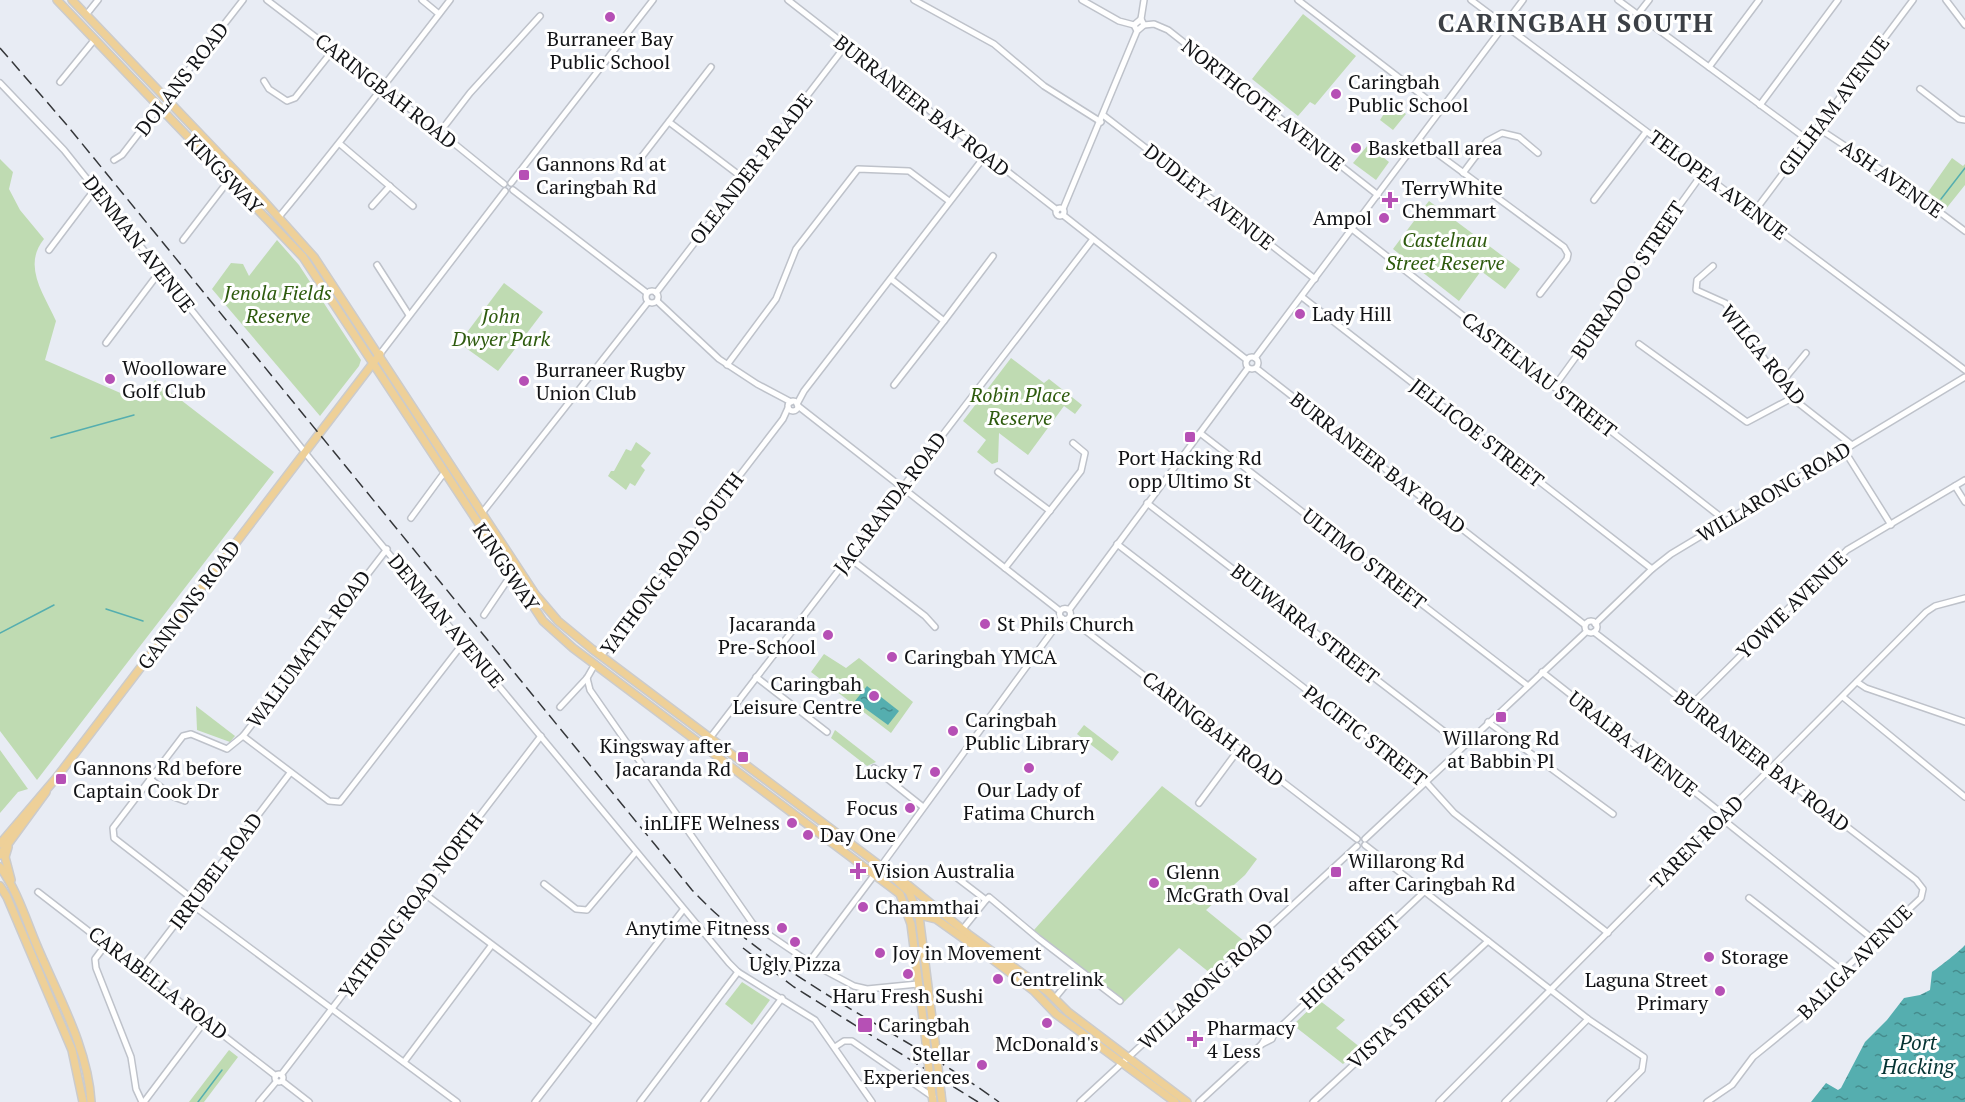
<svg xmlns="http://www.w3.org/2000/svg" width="1965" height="1102" viewBox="0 0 1965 1102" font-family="'PT Serif',serif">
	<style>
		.green { fill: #bfdbb2 }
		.water { fill: url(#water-ripples) }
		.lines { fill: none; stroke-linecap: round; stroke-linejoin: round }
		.stream { stroke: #55aeaf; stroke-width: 1.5 }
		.minor-casing { stroke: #bec2ca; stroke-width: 8 }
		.major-casing { stroke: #cbcbcc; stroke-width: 10 }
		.minor { stroke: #fff; stroke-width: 5 }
		.major { stroke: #eed098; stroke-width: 7 }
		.rail { stroke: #35373a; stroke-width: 1.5; stroke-dasharray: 12 6; stroke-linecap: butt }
		.major-bridge-casing { stroke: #cbcbcc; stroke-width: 10; stroke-linecap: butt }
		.major-bridge { stroke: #eed098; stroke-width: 7 }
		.poi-dot { fill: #b650b5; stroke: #fff; stroke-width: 2 }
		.labels { text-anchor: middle; stroke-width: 6; stroke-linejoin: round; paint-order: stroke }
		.poi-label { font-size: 20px; fill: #111215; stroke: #fff; text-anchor: start }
		.street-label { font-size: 20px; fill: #111215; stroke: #fff }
		.park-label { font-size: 20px; font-style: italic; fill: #2e5b0e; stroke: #fff }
		.water-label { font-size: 21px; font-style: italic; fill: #053333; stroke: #fff }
		.district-label { font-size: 26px; font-weight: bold; letter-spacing: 1.5px; fill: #3c4046; stroke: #fff }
	</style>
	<defs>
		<pattern id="water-ripples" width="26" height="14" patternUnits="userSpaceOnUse" patternTransform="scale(1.5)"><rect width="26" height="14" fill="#55aeaf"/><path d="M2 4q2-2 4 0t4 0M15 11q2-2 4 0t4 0" fill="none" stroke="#458c8d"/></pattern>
	</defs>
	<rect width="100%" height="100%" fill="#e8ecf4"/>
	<g class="green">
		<polygon points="1303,14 1356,56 1315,105 1310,102 1298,116 1252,79"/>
		<polygon points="1391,103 1406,114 1393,130 1380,120"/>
		<polygon points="1368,145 1389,162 1376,180 1353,163"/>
		<polygon points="1952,158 1963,166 1965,164 1965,185 1945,210 1926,195"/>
		<path d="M0,159L13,172L9,189L20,210L44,239C22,266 44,294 56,321L45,360L141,402L155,380L274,472L37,780L0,731Z"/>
		<polygon points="1429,201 1520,269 1505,289 1481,271 1459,301 1393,249 1414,221 1411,219 1418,210 1421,211"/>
		<polygon points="277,240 299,265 361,360 359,366 320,416 212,289 231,263 243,264 249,276"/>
		<polygon points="504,283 543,312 498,371 459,343"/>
		<polygon points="1011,358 1044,383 1049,379 1082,405 1075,414 1064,406 1028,455 999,433 998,462 992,464 977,452 986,440 963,421"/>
		<polygon points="636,442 651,453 641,466 645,470 635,486 630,483 626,490 608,476 611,471 614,471 626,449 631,451"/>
		<polygon points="824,654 846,668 859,658 913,702 891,733 811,672"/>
		<polygon points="196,706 235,736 230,742 197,730"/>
		<polygon points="1084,725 1119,752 1112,761 1077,734"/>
		<polygon points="835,730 876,762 867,766 831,738"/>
		<polygon points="0,750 28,789 18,792 0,813"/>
		<polygon points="1162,786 1257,859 1245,875 1206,910 1244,941 1210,973 1179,948 1123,1003 1034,930"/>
		<polygon points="742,982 770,1000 752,1025 725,1004"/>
		<polygon points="1319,1000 1345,1020 1336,1028 1361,1048 1343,1064 1293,1025"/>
		<polygon points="229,1050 238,1057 204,1102 189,1102"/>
	</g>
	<g class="water">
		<polygon points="867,686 899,711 888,725 855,701"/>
		<path d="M1965,945V1102H1811L1826,1083L1838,1090L1841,1088L1865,1042L1887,1020L1904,998L1920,995L1930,990L1932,972C1938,968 1961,950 1965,945Z"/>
	</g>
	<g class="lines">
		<g class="stream">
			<polyline points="1941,199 1965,168"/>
			<polyline points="51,438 134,415"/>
			<polyline points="106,609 143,621"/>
			<polyline points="0,633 54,605"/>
			<polyline points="198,1102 222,1070"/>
		</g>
		<defs>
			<g id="minor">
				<polyline points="267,0 440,132 504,184"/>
				<polyline points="422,0 439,14"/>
				<polyline points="788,0 1057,210"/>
				<polyline points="914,0 994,44 1044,86 1101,122"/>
				<polyline points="1082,0 1119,21 1134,25"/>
				<polyline points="1298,0 1441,110"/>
				<polyline points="1471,0 1965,370"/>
				<polyline points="1618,0 1808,140"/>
				<polyline points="1946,0 1965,25"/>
				<polyline points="1638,14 1649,0"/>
				<polyline points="86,15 98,0"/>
				<polyline points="1141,19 1144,0"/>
				<polyline points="1144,25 1154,24 1168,30 1378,195"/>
				<polyline points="1709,67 1759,0"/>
				<polyline points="264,81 269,89 287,101 295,98 333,50"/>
				<polyline points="60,82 95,39"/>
				<polyline points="0,83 64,150 311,460 729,963 738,972 815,1020 872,1102"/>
				<polyline points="1920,89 1959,119 1965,120"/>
				<polyline points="166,99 243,0"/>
				<polyline points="1760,105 1838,0"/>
				<polyline points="1103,115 1315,279"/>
				<polyline points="669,122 743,178"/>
				<polyline points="1818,128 1898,181 1965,231"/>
				<polyline points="440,132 470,93 540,16"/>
				<polyline points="1419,140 1564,247 1568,254 1567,259 1540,294"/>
				<polyline points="340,144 413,206"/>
				<polyline points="640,159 711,67"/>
				<polyline points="114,160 122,155 159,107"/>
				<polyline points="1463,173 1487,141 1502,133 1519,137 1538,153"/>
				<polyline points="511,183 653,0"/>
				<polyline points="513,190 647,293"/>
				<polyline points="1594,200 1646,132"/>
				<polyline points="372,206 390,186"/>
				<circle cx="1060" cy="212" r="4"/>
				<polyline points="1063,209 1137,31 1144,25 1141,19 1134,25 1137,31"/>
				<polyline points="1754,212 1913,0"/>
				<polyline points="1063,215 1247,360"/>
				<path d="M279,217C338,146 394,73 450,0"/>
				<polyline points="1352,229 1726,521"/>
				<polyline points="183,240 229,180"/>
				<polyline points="49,250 95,189"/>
				<polyline points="377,265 409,315"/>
				<polyline points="1713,266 1697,280 1696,290 1725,303 1792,398 1852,445"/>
				<polyline points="891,279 944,321 894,385"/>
				<circle cx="652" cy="297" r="6"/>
				<polyline points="656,293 846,45"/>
				<polyline points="1302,297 1652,569"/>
				<polyline points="657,301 719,359 757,384 791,402"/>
				<polyline points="944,321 993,256"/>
				<polyline points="106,343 161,270"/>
				<polyline points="1639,344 1747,422 1792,398"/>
				<polyline points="380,354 505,191"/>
				<circle cx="1252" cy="363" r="6"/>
				<polyline points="1255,358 1523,0"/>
				<polyline points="727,365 776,299 796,249 858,169 909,171 949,201"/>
				<polyline points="1256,368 1585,625"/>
				<polyline points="1782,382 1806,353"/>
				<polyline points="1554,387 1583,347 1603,312 1702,174"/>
				<circle cx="793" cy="406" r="5"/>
				<polyline points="797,404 804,391 985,156"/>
				<polyline points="798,406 1060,611"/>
				<polyline points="1200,433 1528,686"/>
				<polyline points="1844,450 1891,525"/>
				<polyline points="998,472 1050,511"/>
				<polyline points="1955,486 1965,502"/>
				<polyline points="1147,503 1463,746"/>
				<polyline points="482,513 648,302"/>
				<polyline points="411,518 444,473"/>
				<polyline points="1117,544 1425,781 1454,813 1608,933"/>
				<polyline points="848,557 925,616 935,627"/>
				<polyline points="1005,568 1081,471 1085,453 1073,443"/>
				<circle cx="1065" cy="614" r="5.5"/>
				<polyline points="1069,610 1248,368"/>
				<polyline points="484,615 511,575"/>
				<polyline points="1069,618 1357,839"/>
				<circle cx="1591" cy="627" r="6"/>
				<polyline points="1595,624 1652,569 1671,554 1965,377"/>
				<polyline points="1594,632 1916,880 1923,889 1921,898 1849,965 1818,1004 1753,1057 1732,1085 1707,1102"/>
				<polyline points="601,656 783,419 788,408"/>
				<polyline points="1542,672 1724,815"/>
				<polyline points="756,677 827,732"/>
				<polyline points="587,678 590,690 753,924 809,962 854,986 867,989 918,984"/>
				<polyline points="1857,682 1866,688 1965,722"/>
				<polyline points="1843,697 1965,797"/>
				<polyline points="1691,705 1847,550 1965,480"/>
				<polyline points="560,707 587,678 595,664"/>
				<polyline points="1488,722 1613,814"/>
				<polyline points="243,736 329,801 340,802 464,642"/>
				<polyline points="710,738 1093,239"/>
				<polyline points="874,768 923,807"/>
				<polyline points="150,779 174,797 185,801"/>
				<polyline points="1199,803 1239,749"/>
				<polyline points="1721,818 1874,940"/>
				<polyline points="1365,839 1586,632"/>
				<polyline points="1365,845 1588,1019 1644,1057 1642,1070 1610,1102"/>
				<polyline points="881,866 1062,618"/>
				<polyline points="952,874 986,900 989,897 1038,938 1120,1001"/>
				<polyline points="544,884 576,909 587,910 636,852"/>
				<polyline points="38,892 276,1076"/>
				<polyline points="422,892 595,1022"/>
				<polyline points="1749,898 1844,972"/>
				<polyline points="194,900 114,838 113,828 183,736 191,734 227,749 243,736 387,549"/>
				<polyline points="191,904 457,1102"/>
				<polyline points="962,930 986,900"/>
				<polyline points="107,943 95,959 96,968 131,1057 136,1089 142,1102"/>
				<polyline points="809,962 875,874"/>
				<polyline points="141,969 290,773"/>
				<polyline points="1055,998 1078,970"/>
				<polyline points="1274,1033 1268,1033 1262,1044 1272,1039 1274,1033 1425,891"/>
				<polyline points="835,1047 844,1041 852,1041 933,1097"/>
				<polyline points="404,1062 491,946"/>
				<circle cx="279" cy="1078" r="4"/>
				<polyline points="281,1075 541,736"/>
				<polyline points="282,1081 309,1102"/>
				<polyline points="144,1102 205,1021"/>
				<polyline points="259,1102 276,1082"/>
				<polyline points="535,1102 683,910"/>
				<polyline points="640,1102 738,972"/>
				<polyline points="704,1102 782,998"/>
				<polyline points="1080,1102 1357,846"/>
				<polyline points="1199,1102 1262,1044"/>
				<polyline points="1313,1102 1488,941"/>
				<polyline points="1439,1102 1926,612 1935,606 1965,598"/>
				<polyline points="1505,1102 1588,1019"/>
			</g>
			<g id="major">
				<polyline points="57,0 303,257 543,621 573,648 900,894 911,924 926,1042"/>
				<polyline points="72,0 263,200 314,257 535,594 558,621 592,649 883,868 909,892 919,916 935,1042"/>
				<polyline points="0,844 57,777 380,354"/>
				<polyline points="8,847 5,857 11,880"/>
				<polyline points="0,855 46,792"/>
				<path d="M0,867C17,890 26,920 37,946C58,996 88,1048 91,1102"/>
				<polyline points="903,881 968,934 1048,992 1068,1012 1187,1102"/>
				<polyline points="0,886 7,897 72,1050 83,1102"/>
				<polyline points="915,914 936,919 988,956 1034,991 1056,1014 1175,1102"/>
				<polyline points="931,1088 933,1102"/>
				<polyline points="941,1094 942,1102"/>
			</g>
		</defs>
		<use href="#minor" class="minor-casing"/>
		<use href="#major" class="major-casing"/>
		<use href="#minor" class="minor"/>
		<use href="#major" class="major"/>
		<g class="rail">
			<path d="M0,48L66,124L692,890C778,981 899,1029 999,1102"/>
			<polyline points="743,948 794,987 978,1102"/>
		</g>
		<defs>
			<g id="major-bridge">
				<polyline points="926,1042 931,1088"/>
				<polyline points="935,1042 941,1094"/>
			</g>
		</defs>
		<use href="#major-bridge" class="major-bridge-casing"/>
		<use href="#major-bridge" class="major-bridge"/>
	</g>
	<g class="poi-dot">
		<circle cx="610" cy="17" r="6"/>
		<circle cx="1336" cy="94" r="6"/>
		<circle cx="1356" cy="148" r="6"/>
		<rect x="518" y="169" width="12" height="12" rx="3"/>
		<path d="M1387 191h6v6h6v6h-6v6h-6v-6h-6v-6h6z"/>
		<circle cx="1384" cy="218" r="6"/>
		<circle cx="1300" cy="314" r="6"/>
		<circle cx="110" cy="379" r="6"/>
		<circle cx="524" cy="381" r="6"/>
		<rect x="1184" y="431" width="12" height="12" rx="3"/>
		<circle cx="985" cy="624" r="6"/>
		<circle cx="828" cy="635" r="6"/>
		<circle cx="892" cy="657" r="6"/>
		<circle cx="874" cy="696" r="6"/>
		<rect x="1495" y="711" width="12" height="12" rx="3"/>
		<circle cx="953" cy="731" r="6"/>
		<rect x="737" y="751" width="12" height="12" rx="3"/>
		<circle cx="1029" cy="768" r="6"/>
		<circle cx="935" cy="772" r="6"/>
		<rect x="55" y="773" width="12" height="12" rx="3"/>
		<circle cx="910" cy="808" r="6"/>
		<circle cx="792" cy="823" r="6"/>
		<circle cx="808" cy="835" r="6"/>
		<path d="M855 862h6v6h6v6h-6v6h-6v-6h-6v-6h6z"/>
		<rect x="1330" y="866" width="12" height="12" rx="3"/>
		<circle cx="1154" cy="883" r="6"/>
		<circle cx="863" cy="907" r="6"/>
		<circle cx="782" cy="928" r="6"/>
		<circle cx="795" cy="942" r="6"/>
		<circle cx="880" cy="953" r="6"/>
		<circle cx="1709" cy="957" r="6"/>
		<circle cx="908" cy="974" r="6"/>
		<circle cx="998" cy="979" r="6"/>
		<circle cx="1720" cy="991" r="6"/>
		<circle cx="1047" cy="1023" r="6"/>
		<rect x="857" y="1017" width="16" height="16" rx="3"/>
		<path d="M1192 1030h6v6h6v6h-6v6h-6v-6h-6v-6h6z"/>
		<circle cx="982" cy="1065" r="6"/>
	</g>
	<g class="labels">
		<g class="poi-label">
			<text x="610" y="46" text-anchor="middle">Burraneer Bay<tspan x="610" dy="23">Public School</tspan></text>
			<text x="1348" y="89">Caringbah<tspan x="1348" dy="23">Public School</tspan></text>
			<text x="1368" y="155">Basketball area</text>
			<text x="536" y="171">Gannons Rd at<tspan x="536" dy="23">Caringbah Rd</tspan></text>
			<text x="1402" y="195">TerryWhite<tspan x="1402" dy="23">Chemmart</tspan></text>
			<text x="1372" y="225" text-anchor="end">Ampol</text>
			<text x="1312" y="321">Lady Hill</text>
			<text x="122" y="375">Woolloware<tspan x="122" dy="23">Golf Club</tspan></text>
			<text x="536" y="377">Burraneer Rugby<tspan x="536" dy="23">Union Club</tspan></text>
			<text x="1190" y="465" text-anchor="middle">Port Hacking Rd<tspan x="1190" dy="23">opp Ultimo St</tspan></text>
			<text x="816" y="631" text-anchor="end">Jacaranda<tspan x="816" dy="23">Pre-School</tspan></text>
			<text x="997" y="631">St Phils Church</text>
			<text x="904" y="664">Caringbah YMCA</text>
			<text x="862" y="691" text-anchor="end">Caringbah<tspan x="862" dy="23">Leisure Centre</tspan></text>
			<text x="965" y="727">Caringbah<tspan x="965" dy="23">Public Library</tspan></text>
			<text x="1501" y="745" text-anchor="middle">Willarong Rd<tspan x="1501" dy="23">at Babbin Pl</tspan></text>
			<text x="731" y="753" text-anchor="end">Kingsway after<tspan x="731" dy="23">Jacaranda Rd</tspan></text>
			<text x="73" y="775">Gannons Rd before<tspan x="73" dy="23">Captain Cook Dr</tspan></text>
			<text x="923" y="779" text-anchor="end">Lucky 7</text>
			<text x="1029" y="797" text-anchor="middle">Our Lady of<tspan x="1029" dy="23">Fatima Church</tspan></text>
			<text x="898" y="815" text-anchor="end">Focus</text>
			<text x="780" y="830" text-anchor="end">inLIFE Welness</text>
			<text x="820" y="842">Day One</text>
			<text x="1348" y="868">Willarong Rd<tspan x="1348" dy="23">after Caringbah Rd</tspan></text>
			<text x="872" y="878">Vision Australia</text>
			<text x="1166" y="879">Glenn<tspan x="1166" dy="23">McGrath Oval</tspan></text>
			<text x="875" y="914">Chammthai</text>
			<text x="770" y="935" text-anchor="end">Anytime Fitness</text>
			<text x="892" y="960">Joy in Movement</text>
			<text x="1721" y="964">Storage</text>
			<text x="795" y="971" text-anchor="middle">Ugly Pizza</text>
			<text x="1010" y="986">Centrelink</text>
			<text x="1708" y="987" text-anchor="end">Laguna Street<tspan x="1708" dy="23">Primary</tspan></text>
			<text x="908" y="1003" text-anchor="middle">Haru Fresh Sushi</text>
			<text x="878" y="1032">Caringbah</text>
			<text x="1207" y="1035">Pharmacy<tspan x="1207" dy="23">4 Less</tspan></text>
			<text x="1047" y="1051" text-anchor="middle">McDonald's</text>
			<text x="970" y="1061" text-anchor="end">Stellar<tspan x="970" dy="23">Experiences</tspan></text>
		</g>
		<g class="street-label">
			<text transform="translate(182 79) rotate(-52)" y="7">DOLANS ROAD</text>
			<text transform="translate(386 91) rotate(38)" y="7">CARINGBAH ROAD</text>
			<text transform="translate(1263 105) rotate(38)" y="7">NORTHCOTE AVENUE</text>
			<text transform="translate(922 106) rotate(38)" y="7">BURRANEER BAY ROAD</text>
			<text transform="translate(1834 106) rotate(-53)" y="7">GILLHAM AVENUE</text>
			<text transform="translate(751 169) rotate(-52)" y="7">OLEANDER PARADE</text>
			<text transform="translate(224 174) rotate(46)" y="7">KINGSWAY</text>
			<text transform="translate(1892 179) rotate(35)" y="7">ASH AVENUE</text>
			<text transform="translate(1718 185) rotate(37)" y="7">TELOPEA AVENUE</text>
			<text transform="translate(1209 197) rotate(38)" y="7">DUDLEY AVENUE</text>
			<text transform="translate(139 244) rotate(52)" y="7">DENMAN AVENUE</text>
			<text transform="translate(1628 280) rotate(-56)" y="7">BURRADOO STREET</text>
			<text transform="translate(1763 355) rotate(51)" y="7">WILGA ROAD</text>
			<text transform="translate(1539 375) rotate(38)" y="7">CASTELNAU STREET</text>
			<text transform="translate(1477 433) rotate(38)" y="7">JELLICOE STREET</text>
			<text transform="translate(1378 463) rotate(38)" y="7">BURRANEER BAY ROAD</text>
			<text transform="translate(1774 492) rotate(-31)" y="7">WILLARONG ROAD</text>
			<text transform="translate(890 503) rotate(-53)" y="7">JACARANDA ROAD</text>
			<text transform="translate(1364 559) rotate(38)" y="7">ULTIMO STREET</text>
			<text transform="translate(672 564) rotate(-53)" y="7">YATHONG ROAD SOUTH</text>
			<text transform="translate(506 567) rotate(56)" y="7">KINGSWAY</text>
			<text transform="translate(189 605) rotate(-53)" y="7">GANNONS ROAD</text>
			<text transform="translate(1792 605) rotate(-44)" y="7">YOWIE AVENUE</text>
			<text transform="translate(446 621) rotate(50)" y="7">DENMAN AVENUE</text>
			<text transform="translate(1305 624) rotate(38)" y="7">BULWARRA STREET</text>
			<text transform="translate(309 649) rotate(-53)" y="7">WALLUMATTA ROAD</text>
			<text transform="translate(1213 729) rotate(38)" y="7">CARINGBAH ROAD</text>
			<text transform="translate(1365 736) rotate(38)" y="7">PACIFIC STREET</text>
			<text transform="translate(1633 744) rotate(38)" y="7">URALBA AVENUE</text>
			<text transform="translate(1762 761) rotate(38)" y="7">BURRANEER BAY ROAD</text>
			<text transform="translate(1697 842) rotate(-45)" y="7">TAREN ROAD</text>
			<text transform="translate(216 871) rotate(-53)" y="7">IRRUBEL ROAD</text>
			<text transform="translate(411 906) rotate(-53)" y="7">YATHONG ROAD NORTH</text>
			<text transform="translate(1350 962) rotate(-43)" y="7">HIGH STREET</text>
			<text transform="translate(1855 962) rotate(-45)" y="7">BALIGA AVENUE</text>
			<text transform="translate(158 983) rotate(38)" y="7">CARABELLA ROAD</text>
			<text transform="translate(1206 986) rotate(-43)" y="7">WILLARONG ROAD</text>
			<text transform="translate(1400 1021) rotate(-42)" y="7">VISTA STREET</text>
		</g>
		<g class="park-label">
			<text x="1445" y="247">Castelnau<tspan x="1445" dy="23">Street Reserve</tspan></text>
			<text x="278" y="300">Jenola Fields<tspan x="278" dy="23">Reserve</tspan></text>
			<text x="501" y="323">John<tspan x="501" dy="23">Dwyer Park</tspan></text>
			<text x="1020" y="402">Robin Place<tspan x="1020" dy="23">Reserve</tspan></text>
		</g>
		<g class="water-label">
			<text x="1918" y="1050">Port<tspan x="1918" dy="24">Hacking</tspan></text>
		</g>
		<g class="district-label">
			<text x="1576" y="32">CARINGBAH SOUTH</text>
		</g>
	</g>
</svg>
